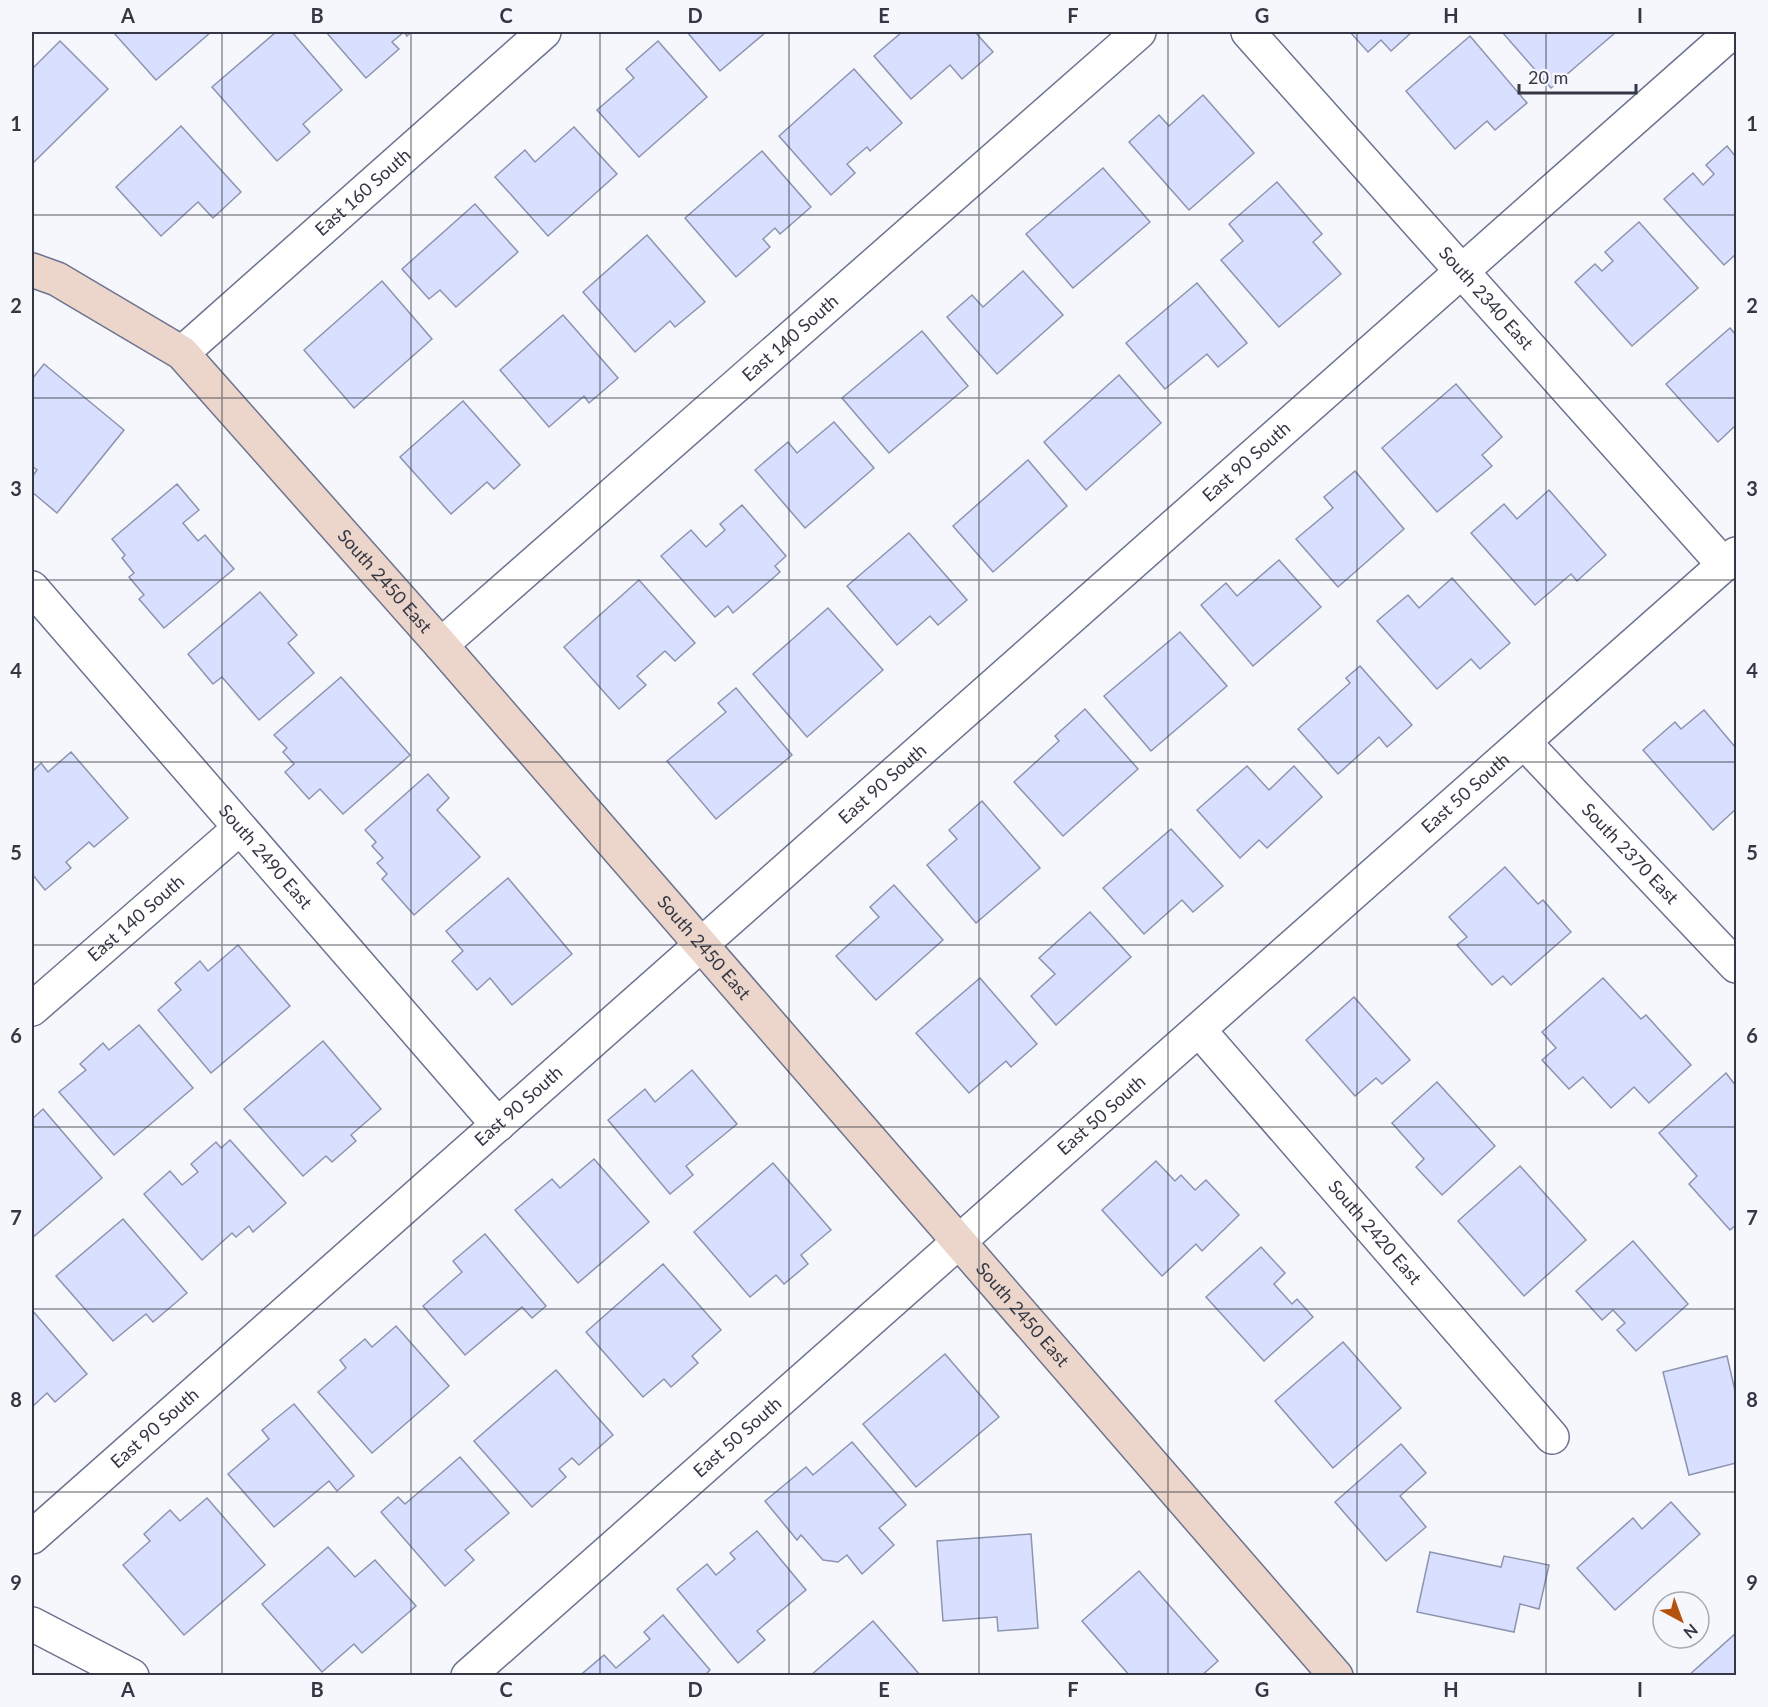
<svg xmlns="http://www.w3.org/2000/svg" width="1768" height="1707" viewBox="0 0 1768 1707" font-family="Lato,sans-serif">
	<style>
		.building { fill: #d9e0ff; stroke: #8d94b0; stroke-width: 1.5 }
		.lines { fill: none; stroke-linecap: round; stroke-linejoin: round }
		.street-casing { stroke: #6d738e; stroke-width: 36 }
		.secondary-casing { stroke: #6d738e; stroke-width: 36 }
		.street { stroke: #fff; stroke-width: 33 }
		.secondary { stroke: #ecd6cb; stroke-width: 33 }
		.grid { fill: none; stroke: #353844; stroke-width: 1.5; stroke-opacity: 0.55 }
		.labels { text-anchor: middle; stroke-width: 4.5; stroke-linejoin: round; paint-order: stroke }
		.street-label { font-size: 18px; fill: #353844; stroke: #f6f7fd }
		.neatline { fill: none; stroke: #353844; stroke-width: 2 }
		.grid-label { font-size: 20px; text-anchor: middle; font-weight: bold; fill: #353844 }
	</style>
	<rect width="100%" height="100%" fill="#f6f7fd"/>
	<g class="building">
		<polygon points="113,32 211,32 156,80"/>
		<polygon points="276,32 292,32 342,90 303,124 310,132 277,161 212,87"/>
		<polygon points="326,32 411,32 407,36 404,32 392,42 399,49 366,78"/>
		<polygon points="687,32 766,32 720,71"/>
		<polygon points="902,32 975,32 993,52 962,79 950,65 911,99 874,56"/>
		<polygon points="1350,32 1412,32 1391,51 1381,40 1368,52"/>
		<polygon points="1502,32 1616,32 1551,88"/>
		<polygon points="1470,36 1527,103 1495,130 1487,121 1455,149 1406,91"/>
		<polygon points="60,41 108,89 32,164 32,69"/>
		<polygon points="658,41 707,97 639,157 597,110 634,78 626,69"/>
		<polygon points="854,69 902,123 870,151 867,147 847,164 855,173 831,195 779,136"/>
		<polygon points="1203,95 1254,153 1189,210 1129,142 1159,115 1169,126"/>
		<polygon points="181,126 241,192 213,218 198,202 161,236 116,187"/>
		<polygon points="574,127 617,174 548,236 495,177 525,150 535,162"/>
		<polygon points="1727,146 1736,157 1736,254 1724,265 1664,199 1693,173 1703,185 1714,174 1706,165"/>
		<polygon points="762,151 811,207 780,234 775,228 763,239 770,247 736,277 685,218"/>
		<polygon points="1103,168 1150,222 1073,288 1026,234"/>
		<polygon points="1277,182 1322,234 1313,242 1341,274 1279,327 1221,260 1243,241 1229,224"/>
		<polygon points="475,204 518,252 456,307 440,290 429,299 402,269"/>
		<polygon points="1639,222 1698,288 1632,346 1575,282 1595,264 1602,271 1613,261 1605,252"/>
		<polygon points="647,235 705,302 675,327 670,321 635,352 583,292"/>
		<polygon points="1023,271 1063,315 997,374 947,317 972,295 983,307"/>
		<polygon points="382,281 432,339 354,408 304,350"/>
		<polygon points="1197,283 1247,343 1218,367 1207,354 1165,389 1126,343"/>
		<polygon points="563,315 618,378 589,403 584,396 549,427 500,370"/>
		<polygon points="1730,328 1736,335 1736,425 1718,442 1666,384"/>
		<polygon points="922,331 968,386 889,453 842,398"/>
		<polygon points="44,364 124,430 57,513 32,492 32,477 37,470 32,466 32,379"/>
		<polygon points="1119,375 1161,423 1086,490 1044,442"/>
		<polygon points="1456,384 1502,437 1482,455 1492,466 1437,512 1382,448"/>
		<polygon points="463,401 520,465 494,489 487,482 451,514 400,457"/>
		<polygon points="834,422 874,468 805,528 755,470 788,442 797,453"/>
		<polygon points="1028,460 1067,506 993,572 953,526"/>
		<polygon points="1355,471 1404,529 1338,587 1296,539 1333,508 1324,497"/>
		<polygon points="177,484 199,510 183,523 198,541 205,535 234,569 164,628 139,599 144,595 129,577 134,573 122,558 125,555 112,539"/>
		<polygon points="1549,490 1606,555 1577,581 1571,574 1535,605 1471,533 1504,504 1517,519"/>
		<polygon points="742,505 786,556 775,566 780,572 733,613 728,606 715,617 661,556 691,530 706,547 725,530 720,524"/>
		<polygon points="909,533 967,600 938,625 930,616 897,645 847,586"/>
		<polygon points="1279,560 1321,607 1253,666 1201,605 1226,583 1237,596"/>
		<polygon points="1452,578 1510,643 1480,669 1471,659 1437,689 1377,621 1408,595 1419,608"/>
		<polygon points="639,580 695,643 675,661 665,651 637,676 646,685 619,709 564,647"/>
		<polygon points="260,592 297,635 288,643 314,673 259,720 222,677 213,684 188,654"/>
		<polygon points="828,608 883,670 807,737 753,674"/>
		<polygon points="1180,632 1227,686 1151,751 1104,696"/>
		<polygon points="1360,666 1412,725 1387,747 1379,737 1338,774 1298,729 1350,683 1346,678"/>
		<polygon points="341,677 410,755 343,814 320,789 309,799 285,772 294,764 283,752 287,748 274,735"/>
		<polygon points="736,688 792,755 716,819 667,761 726,712 718,703"/>
		<polygon points="1085,709 1138,769 1063,836 1014,782 1059,741 1055,736"/>
		<polygon points="1704,710 1736,748 1736,809 1713,830 1643,750 1675,722 1681,729"/>
		<polygon points="71,752 128,818 94,847 89,842 66,862 71,868 45,890 32,874 32,772 41,763 48,772"/>
		<polygon points="1247,766 1269,790 1294,766 1322,797 1267,848 1259,840 1240,858 1197,810"/>
		<polygon points="428,774 449,798 437,810 480,857 414,915 382,879 387,874 377,863 383,858 372,846 376,842 365,830"/>
		<polygon points="982,801 1040,868 976,923 927,865 957,839 949,830"/>
		<polygon points="1171,829 1223,886 1193,912 1182,900 1144,934 1103,888"/>
		<polygon points="1505,867 1538,904 1543,900 1571,932 1511,985 1503,976 1492,985 1457,945 1467,937 1449,917"/>
		<polygon points="508,878 572,954 512,1005 490,978 477,990 452,961 463,951 446,931"/>
		<polygon points="894,885 943,940 876,1000 836,956 879,917 870,907"/>
		<polygon points="1090,912 1131,957 1056,1025 1031,996 1055,974 1039,958"/>
		<polygon points="238,945 290,1006 211,1073 158,1010 181,990 175,983 200,961 208,971"/>
		<polygon points="980,978 1037,1044 1011,1067 1006,1061 969,1093 916,1033"/>
		<polygon points="1603,978 1641,1019 1646,1015 1691,1065 1649,1103 1634,1087 1611,1108 1583,1077 1569,1089 1542,1060 1556,1048 1542,1032"/>
		<polygon points="1354,997 1410,1060 1382,1084 1376,1078 1355,1096 1306,1040"/>
		<polygon points="139,1025 193,1088 114,1155 59,1092 86,1070 80,1064 103,1043 109,1050"/>
		<polygon points="323,1041 381,1109 351,1135 356,1141 332,1162 326,1156 303,1176 244,1109"/>
		<polygon points="692,1070 737,1124 686,1166 693,1175 670,1194 608,1120 645,1089 655,1102"/>
		<polygon points="1726,1073 1736,1086 1736,1225 1730,1230 1689,1184 1697,1176 1659,1133"/>
		<polygon points="1437,1082 1495,1146 1442,1195 1416,1167 1424,1159 1392,1123"/>
		<polygon points="43,1109 102,1178 32,1238 32,1119"/>
		<polygon points="230,1140 286,1203 253,1232 249,1226 236,1237 232,1233 202,1260 144,1194 170,1171 182,1185 198,1172 191,1164 216,1142 221,1148"/>
		<polygon points="594,1159 649,1222 578,1283 515,1210 552,1179 560,1188"/>
		<polygon points="1156,1161 1175,1181 1181,1175 1195,1190 1206,1180 1239,1215 1202,1251 1196,1244 1162,1276 1102,1210"/>
		<polygon points="773,1163 831,1230 801,1255 808,1264 784,1284 776,1275 750,1297 694,1232"/>
		<polygon points="1520,1166 1586,1240 1524,1296 1458,1221"/>
		<polygon points="123,1219 187,1293 153,1322 146,1314 113,1341 56,1276"/>
		<polygon points="485,1234 546,1306 532,1318 522,1307 465,1355 423,1306 462,1272 453,1261"/>
		<polygon points="1633,1241 1688,1304 1636,1351 1617,1330 1625,1323 1613,1310 1602,1320 1576,1291"/>
		<polygon points="1261,1247 1285,1273 1274,1284 1292,1304 1297,1299 1313,1317 1264,1361 1206,1297"/>
		<polygon points="663,1264 721,1330 692,1356 698,1363 671,1387 664,1379 643,1397 586,1332"/>
		<polygon points="32,1310 87,1374 55,1402 47,1393 32,1407"/>
		<polygon points="396,1326 449,1386 372,1453 318,1392 346,1368 340,1360 365,1339 372,1347"/>
		<polygon points="1343,1342 1401,1408 1333,1468 1275,1401"/>
		<polygon points="945,1354 999,1417 916,1487 863,1424"/>
		<polygon points="1727,1356 1736,1395 1736,1463 1689,1475 1663,1372"/>
		<polygon points="556,1370 613,1435 579,1465 572,1458 559,1469 566,1477 532,1507 474,1441"/>
		<polygon points="294,1404 354,1476 337,1491 329,1481 274,1527 228,1474 269,1439 262,1430"/>
		<polygon points="852,1442 906,1505 879,1528 894,1545 862,1574 847,1555 838,1562 823,1560 801,1535 797,1540 765,1501 806,1467 813,1475"/>
		<polygon points="1401,1444 1426,1473 1400,1496 1426,1527 1386,1561 1335,1502"/>
		<polygon points="460,1457 509,1513 465,1550 474,1560 445,1586 381,1512 398,1497 405,1504"/>
		<polygon points="207,1498 265,1565 184,1635 123,1565 150,1541 144,1534 170,1510 180,1521"/>
		<polygon points="1671,1502 1700,1534 1615,1610 1577,1568 1633,1518 1642,1529"/>
		<polygon points="757,1531 806,1590 757,1631 765,1640 738,1663 677,1589 707,1564 716,1575 735,1559 730,1553"/>
		<polygon points="1031,1534 1038,1628 998,1631 997,1617 943,1621 937,1541"/>
		<polygon points="328,1547 355,1577 375,1560 416,1606 362,1653 354,1644 322,1672 262,1604"/>
		<polygon points="1430,1552 1501,1567 1504,1556 1549,1565 1539,1609 1520,1604 1514,1632 1417,1612"/>
		<polygon points="1139,1571 1218,1661 1201,1676 1130,1676 1082,1621"/>
		<polygon points="663,1615 710,1670 704,1676 585,1676 583,1673 604,1655 616,1668 650,1639 644,1632"/>
		<polygon points="873,1621 921,1676 810,1676"/>
		<polygon points="1736,1633 1736,1676 1688,1676"/>
	</g>
	<g class="lines">
		<defs>
			<g id="street">
				<path id="s1" d="M1248,32L1724,565"/>
				<path id="s2" d="M182,353L544,32"/>
				<path id="s3" d="M32,588L498,1125"/>
				<path id="s4" d="M441,645L1139,32"/>
				<path id="s5" d="M1524,742L1736,966"/>
				<path id="s6" d="M32,1009L240,828"/>
				<path id="s7" d="M1199,1030L1552,1437"/>
				<path id="s8" d="M32,1537L1732,32"/>
				<polyline points="32,1624 132,1676"/>
				<path id="s9" d="M468,1676L1736,554"/>
			</g>
			<g id="secondary">
				<path id="s10" d="M32,270L57,279L182,353L441,645L1336,1676"/>
			</g>
		</defs>
		<use href="#street" class="street-casing"/>
		<use href="#secondary" class="secondary-casing"/>
		<use href="#street" class="street"/>
		<use href="#secondary" class="secondary"/>
	</g>
	<path class="grid" d="M222,32V1676M411,32V1676M600,32V1676M789,32V1676M979,32V1676M1168,32V1676M1357,32V1676M1546,32V1676M32,215H1736M32,398H1736M32,580H1736M32,762H1736M32,945H1736M32,1127H1736M32,1309H1736M32,1492H1736"/>
	<g class="labels">
		<g class="street-label">
			<text dy="6" stroke="none"><textPath href="#s2" startOffset="242">East 160 South</textPath></text>
			<text dy="6" stroke="none"><textPath href="#s1" startOffset="357">South 2340 East</textPath></text>
			<text dy="6" stroke="none"><textPath href="#s4" startOffset="465">East 140 South</textPath></text>
			<text dy="6" stroke="none"><textPath href="#s8" startOffset="1622">East 90 South</textPath></text>
			<text dy="6" stroke="none"><textPath href="#s10" startOffset="477">South 2450 East</textPath></text>
			<text dy="6" stroke="none"><textPath href="#s8" startOffset="1136">East 90 South</textPath></text>
			<text dy="6" stroke="none"><textPath href="#s9" startOffset="1332">East 50 South</textPath></text>
			<text dy="6" stroke="none"><textPath href="#s5" startOffset="154">South 2370 East</textPath></text>
			<text dy="6" stroke="none"><textPath href="#s3" startOffset="356">South 2490 East</textPath></text>
			<text dy="6" stroke="none"><textPath href="#s6" startOffset="138">East 140 South</textPath></text>
			<text dy="6" stroke="none"><textPath href="#s10" startOffset="963">South 2450 East</textPath></text>
			<text dy="6" stroke="none"><textPath href="#s8" startOffset="650">East 90 South</textPath></text>
			<text dy="6" stroke="none"><textPath href="#s9" startOffset="846">East 50 South</textPath></text>
			<text dy="6" stroke="none"><textPath href="#s7" startOffset="268">South 2420 East</textPath></text>
			<text dy="6" stroke="none"><textPath href="#s10" startOffset="1449">South 2450 East</textPath></text>
			<text dy="6" stroke="none"><textPath href="#s8" startOffset="164">East 90 South</textPath></text>
			<text dy="6" stroke="none"><textPath href="#s9" startOffset="360">East 50 South</textPath></text>
		</g>
	</g>
	<rect width="1768" height="1707" fill="none" stroke="#f6f7fd" stroke-width="66"/>
	<g transform="translate(1681 1620) rotate(139)"><circle r="28" fill="#f6f7fd" stroke="#a9abb3" stroke-width="1.5"/>
	<path d="M0-4.5L10 22L0 15L-10 22Z" fill="#b2520c"/>
	<text y="-9" font-size="16" font-weight="bold" text-anchor="middle" fill="#353844">N</text>
	</g>
	<path d="M1519 84v9h117v-9" fill="none" stroke="#353844" stroke-width="3"/>
	<text x="1528" y="84" font-size="18" fill="#353844" stroke="#f6f7fd" stroke-width="4.5" paint-order="stroke">20 m</text>
	<rect x="33" y="33" width="1702" height="1641" class="neatline"/>
	<g class="grid-label">
		<text x="128" y="23">A</text>
		<text x="317" y="23">B</text>
		<text x="506" y="23">C</text>
		<text x="695" y="23">D</text>
		<text x="884" y="23">E</text>
		<text x="1073" y="23">F</text>
		<text x="1262" y="23">G</text>
		<text x="1451" y="23">H</text>
		<text x="1640" y="23">I</text>
		<text x="16" y="131">1</text>
		<text x="1752" y="131">1</text>
		<text x="16" y="313">2</text>
		<text x="1752" y="313">2</text>
		<text x="16" y="496">3</text>
		<text x="1752" y="496">3</text>
		<text x="16" y="678">4</text>
		<text x="1752" y="678">4</text>
		<text x="16" y="860">5</text>
		<text x="1752" y="860">5</text>
		<text x="16" y="1043">6</text>
		<text x="1752" y="1043">6</text>
		<text x="16" y="1225">7</text>
		<text x="1752" y="1225">7</text>
		<text x="16" y="1407">8</text>
		<text x="1752" y="1407">8</text>
		<text x="16" y="1590">9</text>
		<text x="1752" y="1590">9</text>
		<text x="128" y="1697">A</text>
		<text x="317" y="1697">B</text>
		<text x="506" y="1697">C</text>
		<text x="695" y="1697">D</text>
		<text x="884" y="1697">E</text>
		<text x="1073" y="1697">F</text>
		<text x="1262" y="1697">G</text>
		<text x="1451" y="1697">H</text>
		<text x="1640" y="1697">I</text>
	</g>
</svg>
